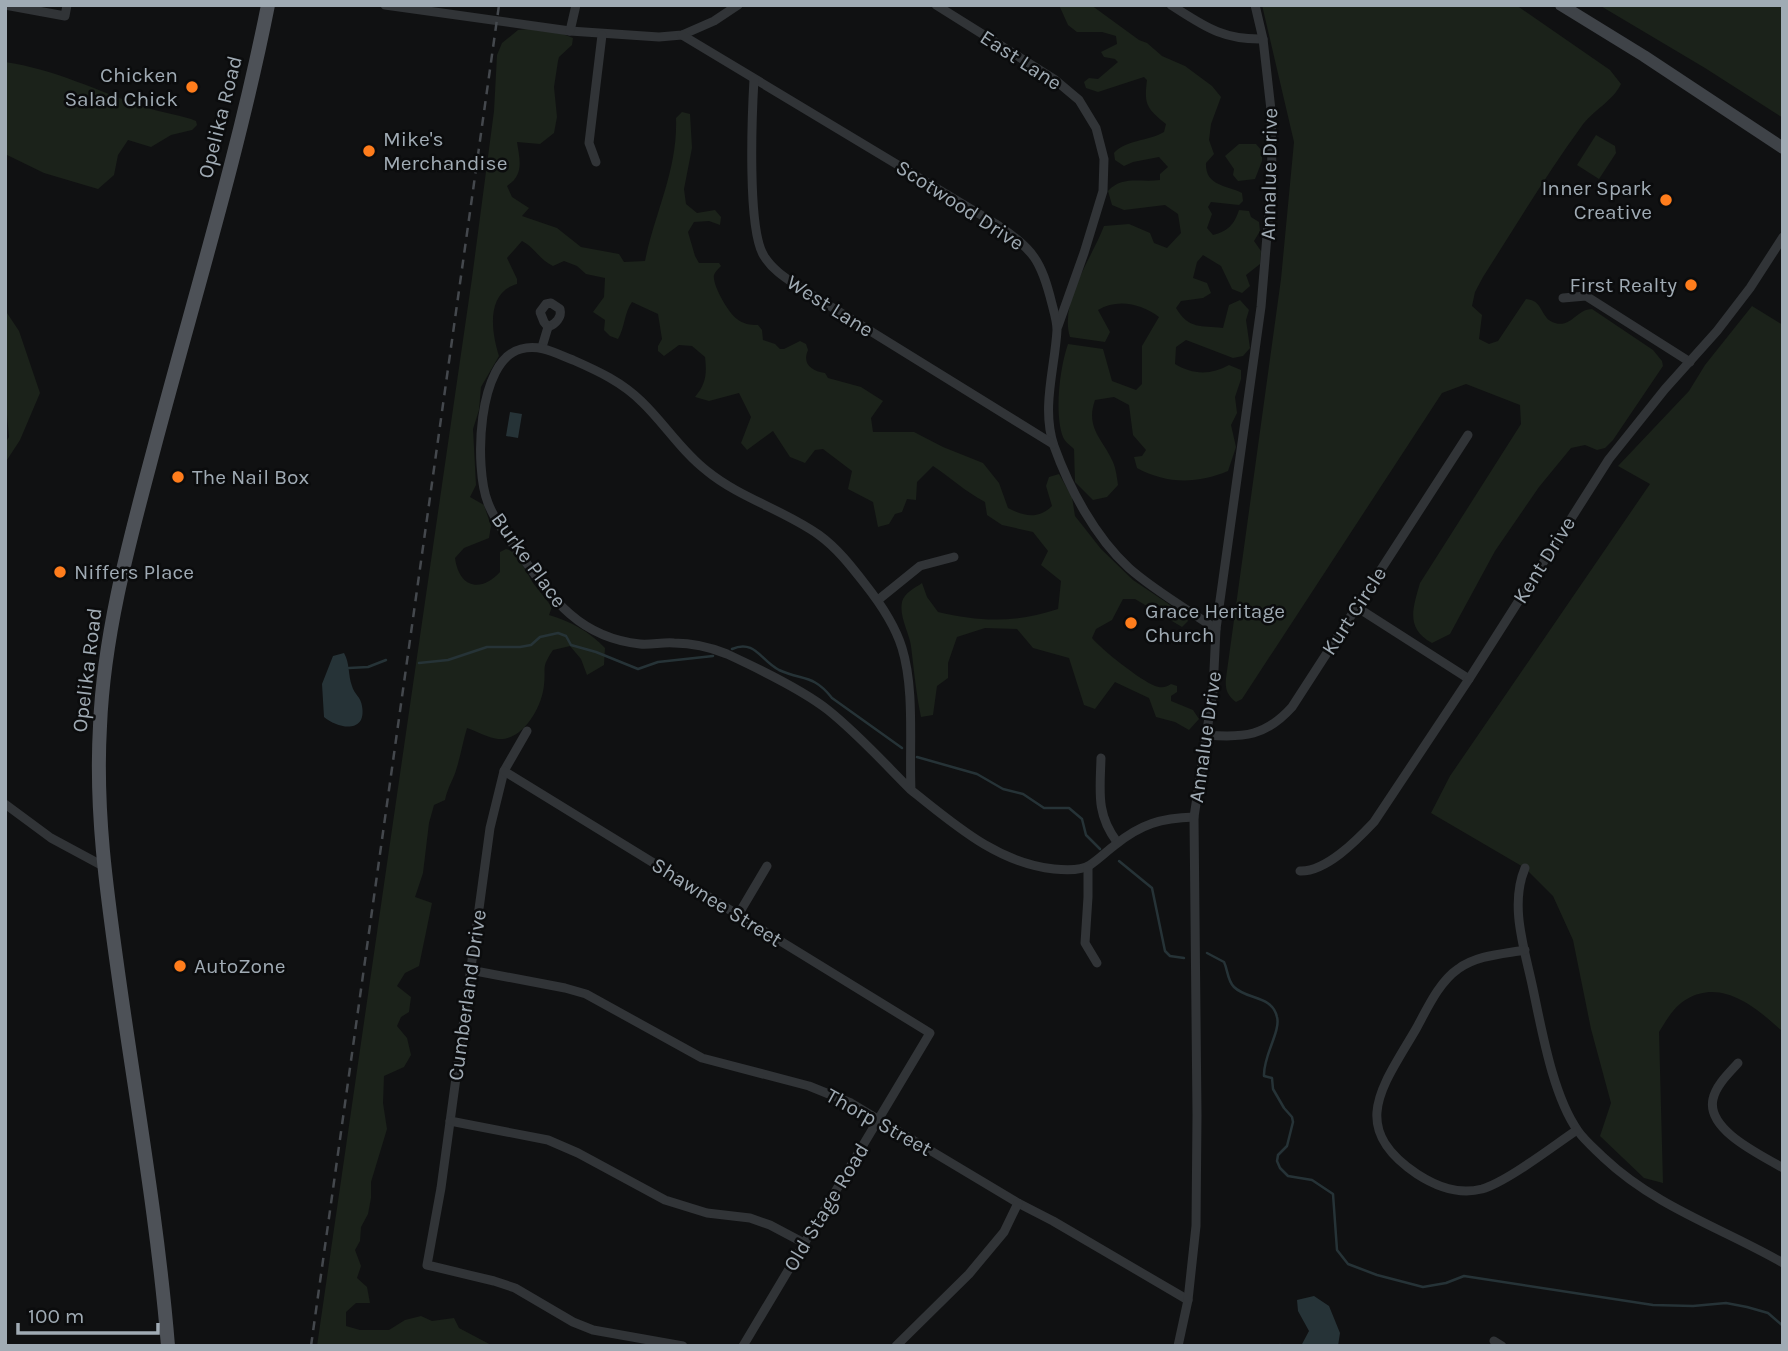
<svg xmlns="http://www.w3.org/2000/svg" width="1788" height="1351" viewBox="0 0 1788 1351" font-family="Karla,sans-serif">
	<style>
		.green { fill: #1b221a }
		.water { fill: #263337 }
		.lines { fill: none; stroke-linecap: round; stroke-linejoin: round }
		.stream { stroke: #263337; stroke-width: 2.5 }
		.minor { stroke: #313437; stroke-width: 9 }
		.secondary { stroke: #3f4348; stroke-width: 12 }
		.primary { stroke: #4d5157; stroke-width: 14 }
		.rail { stroke: #44484d; stroke-width: 2.5; stroke-dasharray: 9 7; stroke-linecap: butt }
		.poi-dot { fill: #ff7d1c; stroke: #0b0c0d; stroke-width: 2.5 }
		.labels { text-anchor: middle; stroke-width: 5; stroke-linejoin: round; paint-order: stroke }
		.street-label { font-size: 21px; fill: #a0abb4; stroke: #0b0c0d }
		.poi-label { font-size: 21px; fill: #a0abb4; stroke: #0b0c0d; text-anchor: start }
	</style>
	<rect width="100%" height="100%" fill="#101112"/>
	<g class="green">
		<path d="M1059,5H1091L1139,40L1147,43L1162,56L1185,66L1212,86L1221,97L1211,124L1209,140L1214,154L1206,163C1205,186 1226,185 1242,193L1243,201L1239,205L1211,202L1208,207L1212,214L1207,228L1213,235C1228,231 1234,225 1239,210L1249,211L1251,217L1259,222L1260,231L1254,241L1261,251L1260,264L1246,275L1250,286L1242,293L1232,289L1221,266L1203,255L1197,262L1193,278L1207,283L1211,293L1203,298L1181,301L1176,308C1189,330 1201,325 1223,328L1229,305L1240,300L1249,310L1246,320L1250,348L1243,356L1233,358L1186,340L1176,347L1175,364C1193,375 1211,375 1229,365L1241,370V379L1235,397L1237,413L1231,425L1236,447L1228,471C1197,484 1166,484 1137,468L1134,457L1142,456L1146,450L1133,435L1129,405L1114,397L1095,400C1085,428 1103,439 1113,462C1116,469 1117,478 1118,485L1107,497L1093,500L1075,482L1074,449C1070,445 1065,442 1063,437C1054,413 1060,367 1068,344L1103,349L1112,381L1136,390L1142,384V346L1159,317C1142,304 1118,298 1098,310L1110,332L1105,342L1070,337C1059,302 1092,258 1104,226L1129,224L1150,233L1154,243L1167,248L1181,233L1178,214L1165,205L1124,210L1112,205L1108,191C1123,175 1140,183 1160,180V174L1168,167L1159,157L1133,162L1124,166L1115,160L1114,153C1125,140 1149,141 1164,132L1166,124C1146,108 1144,104 1147,80L1144,77L1098,92L1086,88L1084,82L1089,78L1098,79L1118,62L1115,59L1104,57L1101,52L1117,44L1116,36L1102,32H1077L1068,25Z"/>
		<path d="M1262,5H1516L1610,70L1621,84C1613,101 1592,111 1581,127C1546,175 1515,227 1483,277L1475,292L1472,306L1482,315L1479,339L1489,344L1498,341L1526,299C1544,300 1540,319 1555,323C1571,328 1577,309 1592,309L1653,350L1662,361L1663,366L1613,440L1605,448L1597,450L1585,445L1571,448L1539,487L1495,551L1450,634L1432,643C1405,628 1413,608 1420,583L1521,424L1520,405L1466,384L1442,393L1242,699L1236,702C1227,695 1225,689 1226,678L1281,279L1294,142Z"/>
		<polygon points="1599,5 1783,5 1783,118 1705,68"/>
		<path d="M528,29L563,34L573,38L572,45L559,57L558,61L554,87L557,117L554,133L540,144L517,142C520,161 524,175 507,186L512,197L529,208L522,216L557,228L581,247L619,254L624,262L645,261C655,212 678,169 676,118L682,112L690,114L692,148L684,189L686,204L697,213L715,210L721,217L720,225L709,221L694,222L688,232L695,256L699,263H719L721,266C718,269 715,272 714,275C712,285 729,314 737,319C743,324 750,325 758,325L762,330L763,340L775,344L780,349H784L800,341L806,344L808,350C802,364 811,371 825,373L828,378L861,387L883,401L871,418L873,432H914L943,447L983,463L999,483L1008,508C1024,516 1038,520 1052,506L1046,486L1049,477L1059,474L1072,497L1075,516L1101,549L1133,580L1185,615L1188,621L1182,627L1135,599H1123L1112,620L1096,629L1092,638C1102,650 1140,680 1155,686C1161,688 1165,688 1171,684L1177,686V692L1171,696V701L1193,710L1199,719L1189,730L1175,722L1156,717L1149,698L1115,682L1095,709L1084,705L1069,658L1033,648L1017,629L985,628L957,637L948,663V678L937,686L933,715L921,717C916,693 914,670 911,646C909,632 899,617 902,602C904,593 915,588 922,583L927,597L938,612C981,622 1015,623 1058,609L1061,581L1041,565L1048,551L1033,532L1002,525L987,515L985,502C966,492 951,478 933,466L917,482L916,500L907,499L902,512L895,514L889,524L878,527L873,502L848,489L852,471L823,449L815,450L805,463L790,457L773,431L747,450L741,443L751,417L739,393L709,401L695,397C706,384 707,374 705,357L692,346L679,345L664,356L658,351V346L662,339L658,314L632,302C624,313 625,327 618,339L610,336L604,330L605,320L593,312L604,297L605,278L586,274L577,266L564,261L553,266C540,260 534,247 522,241L507,258L517,279V284C486,293 491,331 499,356L481,387L479,410L473,429L476,485L470,497L484,505L491,526L489,538L464,548L455,558C459,588 481,593 500,572V552L506,549L515,552L533,583L552,607L549,615C570,621 590,632 605,648L604,665L587,675L581,659L570,646L553,650C541,668 546,666 544,685C542,707 523,741 498,739C488,738 476,731 467,728C463,741 461,754 457,767C454,779 448,786 445,800L434,805L429,823L423,873L415,897L432,903L419,966L405,973L397,986L411,997L409,1012L401,1017L397,1026L407,1038L411,1055L404,1067L384,1076L383,1103L387,1129L371,1182V1198L368,1214L361,1227L360,1241L355,1250L361,1266L357,1278L367,1287L370,1303H356L346,1312V1326L360,1330H389L405,1320L421,1316L432,1321L454,1318L459,1328L493,1346H317L472,278L494,111L497,55L502,43L518,30Z"/>
		<path d="M5,62C54,69 98,91 144,107C159,112 175,114 191,119L196,121L197,125L192,130L171,135L151,147L128,140L118,155L114,175L98,189L44,173L5,154Z"/>
		<polygon points="1596,135 1615,146 1616,153 1599,179 1577,165"/>
		<polygon points="1239,144 1256,144 1262,151 1262,161 1255,179 1238,181 1233,175 1234,169 1225,156"/>
		<path d="M1752,306L1783,325V1032C1758,1009 1723,978 1687,999C1674,1006 1666,1021 1659,1032L1663,1183L1644,1178L1600,1136L1611,1103L1591,1029L1573,940L1553,896L1525,868L1431,813L1450,776L1650,484L1618,466L1689,391L1705,365Z"/>
		<polygon points="5,310 19,331 40,393 20,440 5,463 5,443 9,437 5,394"/>
	</g>
	<g class="water">
		<polygon points="510,412 522,414 518,438 506,436"/>
		<path d="M344,653C350,663 348,676 352,686C354,694 361,697 362,706C367,734 338,729 324,717L322,684L333,656Z"/>
		<polygon points="1314,1296 1329,1306 1340,1333 1338,1346 1301,1346 1309,1331 1298,1311 1297,1300"/>
	</g>
	<g class="lines">
		<g class="stream">
			<path d="M732,649C755,639 761,661 779,670C803,681 813,674 832,698L902,748"/>
			<polyline points="419,663 448,660 487,647 520,647 531,645 540,637 558,633 566,636 571,645 596,652 638,669 658,662 713,656"/>
			<polyline points="349,668 368,667 386,660"/>
			<polyline points="917,757 977,774 1003,789 1023,794 1044,808 1069,808 1082,819 1086,835 1100,849"/>
			<polyline points="1119,861 1152,888 1165,951 1170,956 1184,958"/>
			<path d="M1207,953L1224,962C1228,970 1227,980 1234,987C1247,1000 1272,995 1277,1017C1281,1031 1263,1056 1264,1076L1272,1078L1273,1089L1284,1108L1292,1117L1293,1122L1287,1146L1278,1155L1277,1161L1280,1168L1288,1176L1312,1180L1333,1194L1337,1250L1348,1264L1377,1275L1423,1287L1446,1283L1464,1276L1653,1305L1693,1306L1726,1303L1747,1307L1768,1313L1783,1326"/>
			<polyline points="1279,1346 1280,1345"/>
		</g>
		<g class="minor">
			<polyline points="5,5 65,16 67,5"/>
			<polyline points="385,5 570,31 659,37 682,35 714,21 738,5"/>
			<polyline points="936,5 1054,79 1079,100 1096,128 1104,159 1103,191 1084,253 1058,326"/>
			<path d="M1171,5C1204,26 1222,40 1263,39"/>
			<polyline points="570,31 576,5"/>
			<path d="M682,35L996,224C1034,250 1041,260 1052,304C1054,312 1057,321 1057,330C1055,368 1041,408 1054,446C1069,488 1095,537 1129,568C1155,591 1187,609 1216,629"/>
			<path d="M754,79C752,114 747,230 764,256C772,269 784,277 796,285L1053,444"/>
			<polyline points="596,162 589,143 602,35"/>
			<polyline points="1563,298 1586,296 1690,362"/>
			<path d="M551,303L560,309C562,317 556,324 548,327L544,322L540,312L546,304Z"/>
			<polyline points="542,347 548,327"/>
			<polyline points="878,600 920,566 954,557"/>
			<polyline points="1358,608 1469,679"/>
			<polyline points="527,731 504,771 490,828 441,1188 427,1265 494,1281 515,1288 573,1322 593,1330 683,1346"/>
			<path d="M1207,735C1244,738 1266,736 1292,707L1468,435"/>
			<path d="M1101,758C1100,792 1096,814 1117,842"/>
			<polyline points="504,771 930,1033 743,1346"/>
			<path d="M911,790C884,763 858,734 828,710C804,691 755,667 727,654C710,647 692,643 674,643C663,642 651,645 640,644C580,638 553,600 520,554C508,538 495,521 488,503C474,468 477,360 521,349C540,344 555,353 573,360C598,371 622,382 642,402C664,423 682,452 707,471C740,498 784,510 819,535C837,548 851,566 865,584C880,603 895,625 902,648C915,690 909,746 911,790C954,824 997,863 1054,869C1064,870 1081,871 1090,865C1099,859 1107,851 1115,845C1141,824 1161,818 1194,817"/>
			<polyline points="5,804 51,838 103,866"/>
			<polyline points="1088,867 1088,897 1085,943 1097,963"/>
			<path d="M1525,868C1509,906 1525,950 1533,989C1542,1031 1553,1096 1578,1131C1585,1141 1595,1149 1604,1158C1656,1207 1722,1228 1783,1263"/>
			<path d="M1300,871C1326,872 1357,840 1374,822L1469,679L1609,459L1665,389L1717,331L1750,288L1783,237"/>
			<polyline points="738,915 767,866"/>
			<path d="M1525,950C1503,954 1477,955 1458,969C1439,982 1427,1009 1416,1029C1383,1086 1347,1127 1417,1174C1437,1187 1458,1195 1482,1189C1507,1182 1553,1146 1577,1130"/>
			<polyline points="470,970 565,988 586,994 702,1058 809,1086 851,1103 1018,1203 1053,1221 1188,1300"/>
			<path d="M1738,1063C1729,1073 1716,1085 1713,1099C1706,1130 1761,1155 1783,1168"/>
			<polyline points="450,1121 548,1140 578,1153 665,1200 707,1213 750,1218 770,1225 804,1243"/>
			<polyline points="1494,1341 1502,1346"/>
			<polyline points="896,1346 969,1274 1004,1232 1018,1203"/>
			<polyline points="1178,1346 1188,1300 1196,1226 1197,1115 1194,817 1213,691 1216,629 1261,307 1272,176 1271,110 1263,39 1255,5"/>
		</g>
		<polyline class="secondary" points="1561,5 1644,56 1783,148"/>
		<path class="primary" d="M168,1346C158,1223 136,1100 119,979C107,894 95,812 100,726C104,628 132,532 157,437C195,294 239,151 268,5"/>
		<polyline class="rail" points="311,1346 499,5"/>
	</g>
	<g class="poi-dot">
		<circle cx="192" cy="87" r="7"/>
		<circle cx="369" cy="151" r="7"/>
		<circle cx="1666" cy="200" r="7"/>
		<circle cx="1691" cy="285" r="7"/>
		<circle cx="178" cy="477" r="7"/>
		<circle cx="60" cy="572" r="7"/>
		<circle cx="1131" cy="623" r="7"/>
		<circle cx="180" cy="966" r="7"/>
	</g>
	<g class="labels">
		<g class="street-label">
			<text transform="translate(1021 60) rotate(33)" y="7">East Lane</text>
			<text transform="translate(220 117) rotate(-76)" y="7">Opelika Road</text>
			<text transform="translate(1269 174) rotate(-89)" y="7">Annalue Drive</text>
			<text transform="translate(960 205) rotate(33)" y="7">Scotwood Drive</text>
			<text transform="translate(830 306) rotate(32)" y="7">West Lane</text>
			<text transform="translate(529 560) rotate(54)" y="7">Burke Place</text>
			<text transform="translate(1544 560) rotate(-58)" y="7">Kent Drive</text>
			<text transform="translate(1354 611) rotate(-57)" y="7">Kurt Circle</text>
			<text transform="translate(87 670) rotate(-83)" y="7">Opelika Road</text>
			<text transform="translate(1205 737) rotate(-82)" y="7">Annalue Drive</text>
			<text transform="translate(717 902) rotate(32)" y="7">Shawnee Street</text>
			<text transform="translate(467 995) rotate(-82)" y="7">Cumberland Drive</text>
			<text transform="translate(879 1122) rotate(29)" y="7">Thorp Street</text>
			<text transform="translate(826 1207) rotate(-59)" y="7">Old Stage Road</text>
		</g>
		<g class="poi-label">
			<text x="178" y="82" text-anchor="end">Chicken<tspan x="178" dy="24">Salad Chick</tspan></text>
			<text x="383" y="146">Mike's<tspan x="383" dy="24">Merchandise</tspan></text>
			<text x="1652" y="195" text-anchor="end">Inner Spark<tspan x="1652" dy="24">Creative</tspan></text>
			<text x="1677" y="292" text-anchor="end">First Realty</text>
			<text x="192" y="484">The Nail Box</text>
			<text x="74" y="579">Niffers Place</text>
			<text x="1145" y="618">Grace Heritage<tspan x="1145" dy="24">Church</tspan></text>
			<text x="194" y="973">AutoZone</text>
		</g>
	</g>
	<rect width="1788" height="1351" fill="none" stroke="#a0abb4" stroke-width="14"/>
	<path d="M18 1323v10h140v-10" fill="none" stroke="#a0abb4" stroke-width="3.5"/>
	<text x="28" y="1323" font-size="21" fill="#a0abb4" stroke="#0b0c0d" stroke-width="5" paint-order="stroke">100 m</text>
</svg>
